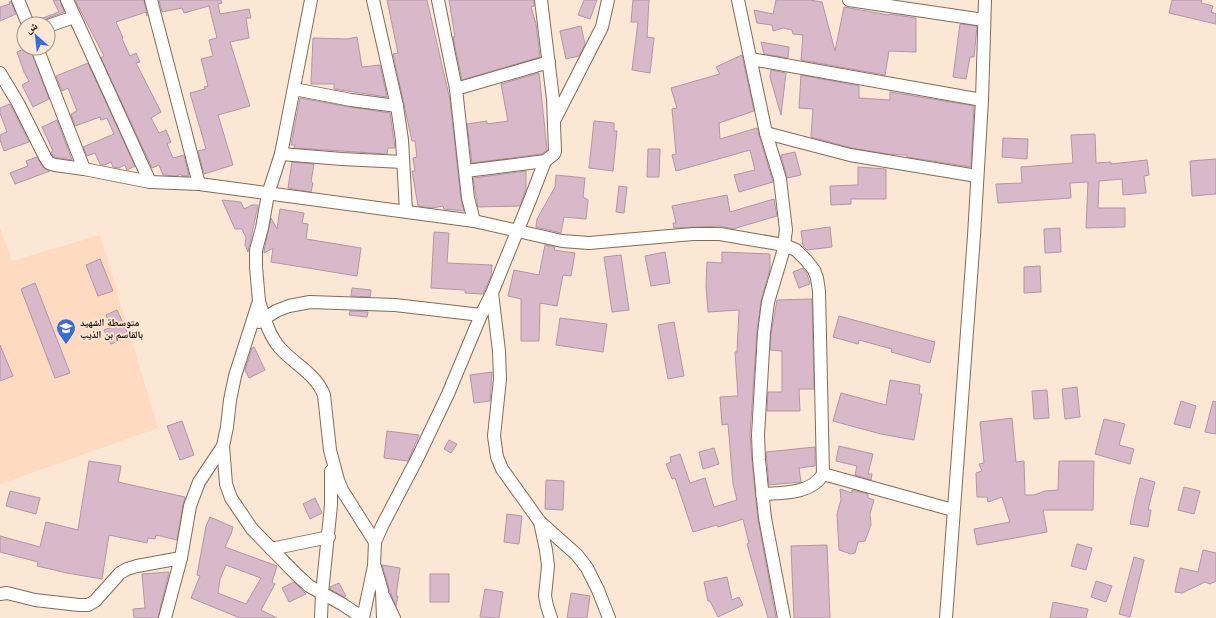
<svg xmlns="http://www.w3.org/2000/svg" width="1216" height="618" viewBox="0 0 1216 618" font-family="Arial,'Noto Naskh Arabic',sans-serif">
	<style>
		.built { fill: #fedbc0 }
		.building { fill: #d8b8c9; stroke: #b495a5; fill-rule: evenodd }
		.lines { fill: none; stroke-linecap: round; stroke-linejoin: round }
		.minor-casing { stroke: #836b57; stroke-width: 14 }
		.minor { stroke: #fff; stroke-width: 12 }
		.labels { text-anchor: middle; stroke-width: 3.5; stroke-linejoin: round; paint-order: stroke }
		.poi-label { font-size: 10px; font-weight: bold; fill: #1b110a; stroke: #fce6d4; text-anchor: start }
	</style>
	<rect width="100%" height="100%" fill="#fce6d4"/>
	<polygon class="built" points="0,228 12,261 100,235 158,428 0,484"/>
	<g class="building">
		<polygon points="53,0 60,0 64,12 46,19 41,24 35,24 35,21 59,12"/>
		<polygon points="75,0 144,0 147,16 146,12 116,22 123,38 122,39 130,56 136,53 140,62 136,63 161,112 151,118 159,133 166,130 171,142 167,144 173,158 184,155 189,176 182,176 181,174 177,176 163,175 159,165 152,168 101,58 104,56"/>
		<polygon points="159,0 221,0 222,3 218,4 220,14 249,9 251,18 246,18 249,38 230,42 250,106 218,115 233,165 204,174 198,151 206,149 190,93 205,89 204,87 208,86 201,59 213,56 209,40 217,38 209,6 184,13 182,8 162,12"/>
		<polygon points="387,0 427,0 450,100 461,199 464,211 444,209 443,206 432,208 418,206 412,171 415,171 413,158 417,157 415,141 412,141 393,54 398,53"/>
		<polygon points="449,0 534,0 534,6 531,7 536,24 540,57 462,80 453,37 455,37"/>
		<polygon points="584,0 597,0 590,19 578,15"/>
		<polygon points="633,0 649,0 647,37 654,38 650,73 632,70 638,22 631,22"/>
		<polygon points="776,0 810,0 822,2 835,51 844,7 883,14 889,15 889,14 916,18 916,52 889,51 885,75 801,60 803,35 793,34 792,30 783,28 773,31 772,25 757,23 754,10 773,14"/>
		<polygon points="1172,0 1202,0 1201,3 1213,6 1211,12 1216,14 1216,24 1169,13"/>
		<polygon points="11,1 16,14 0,21 0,7 10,4 9,2"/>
		<polygon points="960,24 977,26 974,57 970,57 966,79 953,77"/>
		<polygon points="581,26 585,44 579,56 566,59 560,31"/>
		<polygon points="357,37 362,67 380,65 387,97 334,89 334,84 311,84 313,38 347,39"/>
		<polygon points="761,42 789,47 788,58 764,54"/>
		<polygon points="27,48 30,48 49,99 33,107 22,85 29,81 24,72 17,52"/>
		<polygon points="742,55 754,111 719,123 720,139 757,128 773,182 739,192 734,175 755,170 750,150 676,171 672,155 676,154 672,109 677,108 671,88 720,74 716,67"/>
		<polygon points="88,63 135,166 127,170 125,165 119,168 113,167 111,162 104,165 100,164 95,153 87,156 83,147 114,134 107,118 101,120 100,117 75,126 71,114 77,111 68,88 62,91 56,76"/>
		<polygon points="771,70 786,73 781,115 770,77"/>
		<polygon points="539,73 547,150 542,154 472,163 467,124 487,121 487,124 508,121 501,84"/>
		<polygon points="801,75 859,86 859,98 890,100 890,92 974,106 971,167 907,157 907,155 888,154 852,148 811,137 813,109 799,108"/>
		<polygon points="300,98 350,107 390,113 395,148 388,148 387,154 294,148 295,145 291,145"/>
		<polygon points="10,104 29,142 4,151 0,140 0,135 7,132 0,113 0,108"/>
		<polygon points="57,120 72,160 54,157 51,152 53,151 42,127"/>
		<polygon points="594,121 614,123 614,131 617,131 613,171 589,168"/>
		<polygon points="1095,134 1096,163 1111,162 1111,164 1147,160 1149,175 1144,176 1146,193 1123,195 1122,179 1099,181 1098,208 1125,208 1125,227 1086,228 1088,182 1070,183 1071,198 998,203 996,184 1022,183 1021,167 1073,163 1071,135"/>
		<polygon points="1003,138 1028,139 1027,159 1002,157"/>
		<polygon points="648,149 660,149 659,177 647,177"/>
		<polygon points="795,152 801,175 787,178 781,155"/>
		<polygon points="37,157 43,167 50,171 15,184 10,173 28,166 26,161"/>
		<polygon points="1216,159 1216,194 1192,196 1190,161"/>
		<polygon points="292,162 314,164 311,182 313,183 311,192 288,188"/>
		<polygon points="858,167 886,169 886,199 851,199 851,204 831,205 830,186 858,185"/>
		<polygon points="526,171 526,189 520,206 478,207 473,178"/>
		<polygon points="556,175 585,178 583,197 588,200 586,219 564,217 561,233 536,227 537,219 555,187"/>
		<polygon points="619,186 627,187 624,213 616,212"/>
		<polygon points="727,195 730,212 774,199 777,216 733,229 720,226 674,228 673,223 676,223 672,206"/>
		<polygon points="222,200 241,202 244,209 252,205 258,205 248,252 245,245 246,238 242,229 235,229"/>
		<polygon points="280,209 304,213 302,223 308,224 306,239 361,248 357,276 271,262 273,248 264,253 264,251 271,218 277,229"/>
		<polygon points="830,227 832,247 807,250 803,246 801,231"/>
		<polygon points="1060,228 1061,252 1045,253 1044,229"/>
		<polygon points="434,232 449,233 447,263 492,265 491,276 483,294 465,293 465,290 431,288"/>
		<polygon points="545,245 555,247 554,250 575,253 571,276 563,275 557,306 540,303 539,341 521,341 521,299 508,296 514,270 539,275"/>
		<polygon points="665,252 670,283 651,286 645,256"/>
		<polygon points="722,252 770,254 770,269 761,301 757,332 750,435 752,461 758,519 776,618 768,618 747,544 749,543 743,519 718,527 717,525 693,532 675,478 672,479 666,464 671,462 670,457 680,454 690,483 705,478 714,507 737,500 733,484 728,424 722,425 720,397 738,396 735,352 737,352 739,310 708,312 706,286 707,262 722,263"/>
		<polygon points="621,255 629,310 612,312 604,257"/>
		<polygon points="100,259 113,291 98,296 86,265"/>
		<polygon points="1040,266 1041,292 1024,293 1024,267"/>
		<polygon points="803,268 807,274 810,284 799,288 793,272"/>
		<polygon points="35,283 70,373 55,378 21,289"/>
		<polygon points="352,288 371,290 370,297 351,296"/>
		<polygon points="812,299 814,389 799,389 800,411 767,411 768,392 782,392 782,351 770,350 771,334 777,300"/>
		<polygon points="117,310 129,336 111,344 104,330 111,327 106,315"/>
		<polygon points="350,311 368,312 367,317 349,315"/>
		<polygon points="839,316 935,342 930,363 891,352 892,349 859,340 858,344 833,337"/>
		<polygon points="560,318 607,324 603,352 556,345"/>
		<polygon points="674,322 684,376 668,379 658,325"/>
		<polygon points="0,345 13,376 0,381"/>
		<polygon points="254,347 265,370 249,378 245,370 252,348"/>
		<polygon points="492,372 490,401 474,403 470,375"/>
		<polygon points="890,380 920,385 919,394 922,394 914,440 881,434 833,421 841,393 886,405"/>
		<polygon points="1077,387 1080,417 1065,419 1062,389"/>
		<polygon points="1047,390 1049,418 1034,419 1032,391"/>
		<polygon points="1181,401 1196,406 1190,428 1174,424"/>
		<polygon points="1213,401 1216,402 1216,434 1205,432"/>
		<polygon points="1012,418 1016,462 1024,461 1025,495 1034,495 1045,491 1058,490 1059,461 1094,461 1093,510 1043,510 1047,532 977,545 974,529 1010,522 1002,497 988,502 987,497 977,497 976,473 982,471 979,464 984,463 980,422"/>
		<polygon points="1104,419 1125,424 1119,445 1134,449 1130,464 1095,454"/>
		<polygon points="182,421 194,455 180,460 167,426"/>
		<polygon points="387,431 419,435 408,461 384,458"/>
		<polygon points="449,440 457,444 451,453 444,449"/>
		<polygon points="839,446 873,454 868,474 872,474 871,480 855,475 857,466 836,461"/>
		<polygon points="815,447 815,466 799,468 801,482 769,485 766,452"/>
		<polygon points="714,448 719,464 703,469 699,452"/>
		<polygon points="89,461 121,466 118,482 185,497 183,505 177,540 156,535 155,539 148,538 147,543 109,535 102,579 67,573 37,566 38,562 0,552 0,536 40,547 46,522 78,530"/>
		<polygon points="1140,478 1155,482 1148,510 1151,510 1148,527 1130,524 1134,504"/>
		<polygon points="546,480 564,481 563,510 545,509"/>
		<polygon points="1184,487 1200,491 1194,514 1178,510"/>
		<polygon points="840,489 852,493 852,490 868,494 868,498 874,500 870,514 871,525 865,541 858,542 855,553 851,554 839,550 837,514 841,500"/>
		<polygon points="10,491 40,498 36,514 6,506"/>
		<polygon points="315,498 322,513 310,519 303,504"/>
		<polygon points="507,514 522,516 519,544 504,542"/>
		<path d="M210,517L233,527L231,534L225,547L277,566L272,582L275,584L261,610L277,618H240L191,598L200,576L197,575L206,526ZM226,565L261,578L246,604L218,593L220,579Z"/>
		<polygon points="1077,544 1092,548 1086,570 1071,566"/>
		<polygon points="827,545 830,618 794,618 791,546"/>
		<polygon points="1203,550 1216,553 1216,581 1210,584 1205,582 1182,593 1175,592 1180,568 1198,572"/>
		<polygon points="1134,557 1144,560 1130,617 1119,614"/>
		<polygon points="382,565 400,568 396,596 398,596 396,606 390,592"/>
		<polygon points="169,572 158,618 134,618 133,609 145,608 142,574"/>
		<rect x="430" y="574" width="19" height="28"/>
		<polygon points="727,577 732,600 739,597 743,605 718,617 710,601 708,601 704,582"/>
		<polygon points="1096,581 1112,586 1106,602 1091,597"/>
		<polygon points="294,582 306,594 289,602 282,588"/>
		<polygon points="339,583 346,596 344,597 330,589 330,587"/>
		<polygon points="485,589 503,592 499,618 480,617"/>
		<polygon points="571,593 590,596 587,618 567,618"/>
		<polygon points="1053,602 1088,609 1086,618 1050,618"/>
	</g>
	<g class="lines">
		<defs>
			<g id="minor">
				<polyline points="18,0 28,24"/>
				<polyline points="67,0 150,182"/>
				<polyline points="151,0 199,184"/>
				<polyline points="373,0 397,106 402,140 406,211"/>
				<polyline points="438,0 456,89 468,198 474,221"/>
				<polyline points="738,0 766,133 780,179 786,230 783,252 768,302 764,333 758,435 759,460 765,518 784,618"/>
				<polyline points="849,0 984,20"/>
				<polyline points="48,26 74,17"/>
				<polyline points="37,48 84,169"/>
				<polyline points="751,59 982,100"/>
				<path d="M0,73L18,103L45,157L49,163L55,165L84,169L150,182L199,184L474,221L562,241L589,243L693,234H720L784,245L796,250L806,260L814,270L817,278L819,291L823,474C812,494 782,493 762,494"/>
				<polyline points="294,89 351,100 397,106"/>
				<polyline points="456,89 549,62"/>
				<polyline points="554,121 602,27 608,0"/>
				<polyline points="766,133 850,155 977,176"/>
				<polyline points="281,154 342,159 403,162"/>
				<polyline points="466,171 545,161"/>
				<polyline points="492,293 499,351 500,379 494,436 497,457 502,469 540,522 577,555 587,568 598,590 609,618"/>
				<path d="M259,301C264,317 269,336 280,348C294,364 316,374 324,395L330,450L338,480L342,490L375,542"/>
				<polyline points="259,322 276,311 289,306 310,302 395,305 481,315"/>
				<polyline points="223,446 226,484 231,498 252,529 296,574 309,586 342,604 363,618"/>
				<polyline points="823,474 953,510"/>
				<polyline points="540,522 546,550 548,566 545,596 547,606 551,618"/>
				<polyline points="271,549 329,537"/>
				<polyline points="375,567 382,591 383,618"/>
				<polyline points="0,594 7,593 35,600 79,605 88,605 95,601 120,573 127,569 137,566 181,558"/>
				<polyline points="384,597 394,618"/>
				<polyline points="165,618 181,558 190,506 199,482 223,446 227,427 230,400 235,376 259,301 256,267 256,250 262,228 268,194 281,154 311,0"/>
				<polyline points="321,618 322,593 331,505 331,471"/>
				<polyline points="363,618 374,566 375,542 382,526 418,457 448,394 481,315 492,293 530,200 545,161 554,154 555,151 553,99 541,0"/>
				<polyline points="946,618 974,236 982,100 985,0"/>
			</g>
		</defs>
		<use href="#minor" class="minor-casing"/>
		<use href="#minor" class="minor"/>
	</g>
	<defs>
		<symbol id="school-pin" viewBox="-11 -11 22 30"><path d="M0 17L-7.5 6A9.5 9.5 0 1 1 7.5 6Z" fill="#376cdb" stroke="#fce6d4"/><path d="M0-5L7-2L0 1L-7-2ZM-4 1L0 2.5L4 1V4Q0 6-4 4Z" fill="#fff"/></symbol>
	</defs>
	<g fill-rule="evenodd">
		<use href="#school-pin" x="55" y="317" width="22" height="30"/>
	</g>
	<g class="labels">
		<g class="poi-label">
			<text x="80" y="326">متوسطة الشهيد<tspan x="80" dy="12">بالقاسم بن الذيب</tspan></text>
		</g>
	</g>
	<g transform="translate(36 36) rotate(332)"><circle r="19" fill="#fce6d4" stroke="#a29183"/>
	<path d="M0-3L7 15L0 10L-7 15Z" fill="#376cdb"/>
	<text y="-6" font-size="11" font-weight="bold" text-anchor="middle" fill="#1b110a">ش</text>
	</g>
</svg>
